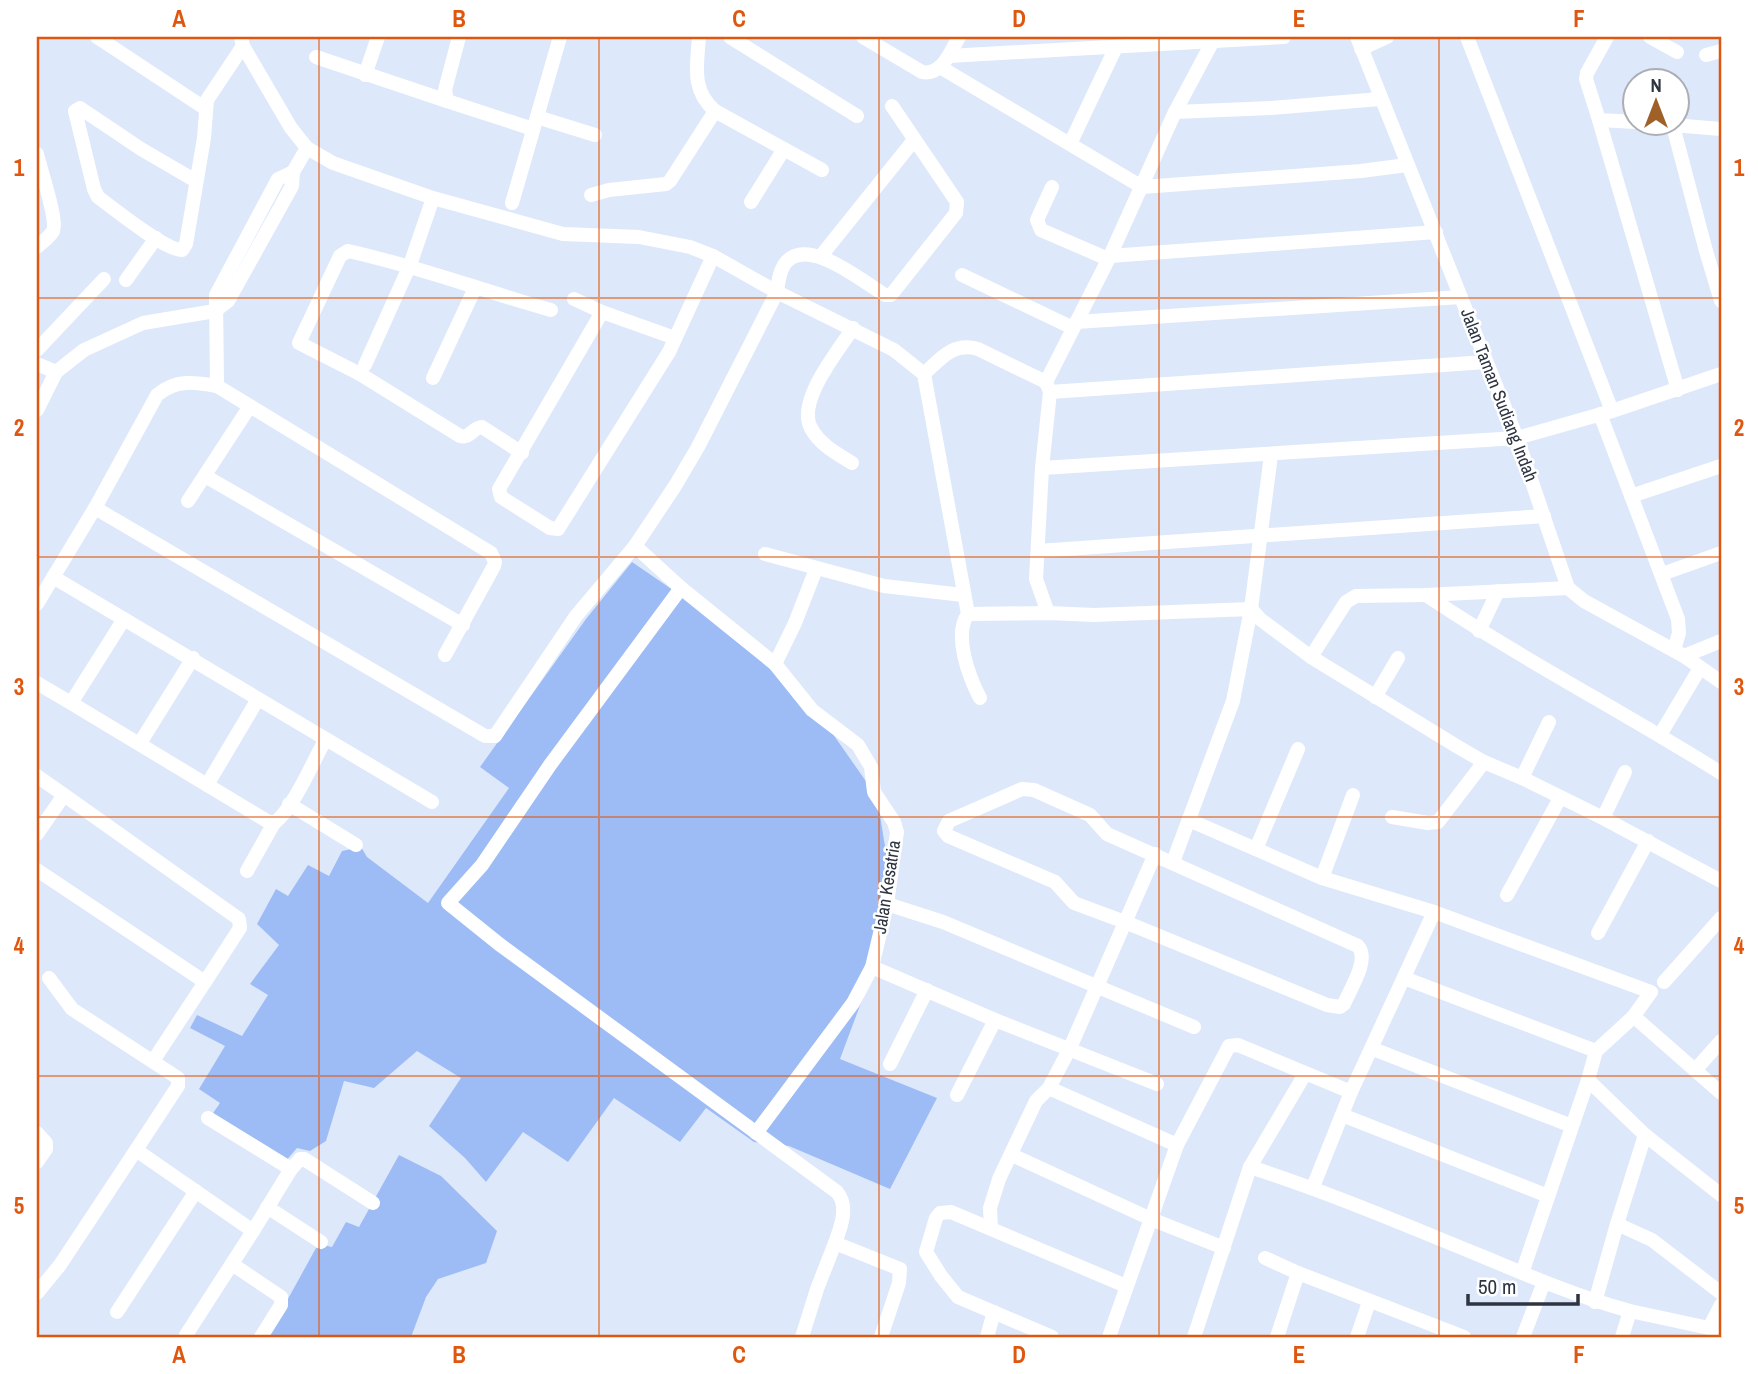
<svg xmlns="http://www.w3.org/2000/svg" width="1758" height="1374" viewBox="0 0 1758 1374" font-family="'Archivo Narrow',sans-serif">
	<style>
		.green { fill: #9dbcf5 }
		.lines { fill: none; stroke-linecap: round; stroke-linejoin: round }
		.street { stroke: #fff; stroke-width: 14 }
		.grid { fill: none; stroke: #df570f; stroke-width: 2; stroke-opacity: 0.55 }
		.labels { text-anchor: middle; stroke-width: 5; stroke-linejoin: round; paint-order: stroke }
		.street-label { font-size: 18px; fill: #2e3541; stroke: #fff }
		.neatline { fill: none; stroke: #df570f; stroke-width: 2.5 }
		.grid-label { font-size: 23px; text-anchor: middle; font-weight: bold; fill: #df570f }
	</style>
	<rect width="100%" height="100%" fill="#dee8fb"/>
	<g class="green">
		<polygon points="632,562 724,625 807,697 877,797 890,877 877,960 840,1059 937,1098 890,1189 789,1146 754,1142 706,1108 680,1142 614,1098 568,1162 523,1132 486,1182 465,1158 429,1126 461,1078 417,1051 374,1088 344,1081 326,1141 310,1151 297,1148 284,1163 209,1119 220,1103 199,1089 225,1046 190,1028 197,1015 242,1036 268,995 250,984 279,945 257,924 276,889 288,896 308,865 329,876 342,851 361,847 367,857 428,903 509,788 480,767 586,619"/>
		<polygon points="399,1155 441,1176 497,1231 486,1263 438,1279 426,1297 411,1337 267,1337 316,1248 323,1245 332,1247 346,1222 359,1227"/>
	</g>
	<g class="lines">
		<g class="street">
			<polyline points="97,37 206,109"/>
			<path d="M241,37L243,46L291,128L307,148L333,163L433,198L563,234L639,237L690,247L713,256L777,292L894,350L924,374L968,614C953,635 969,677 980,698"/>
			<polyline points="459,37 445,90 447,101 533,129"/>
			<path d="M699,37C697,66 691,90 715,111L822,170"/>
			<polyline points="730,37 857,116"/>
			<path d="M863,37L922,72C942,76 951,51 959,37"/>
			<polyline points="1357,37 1517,438 1568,588 1584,601 1684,656 1721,682"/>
			<polyline points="1467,37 1612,411"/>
			<polyline points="1607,37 1587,73 1586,79 1599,120 1636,122"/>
			<polyline points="1650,37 1677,52"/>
			<polyline points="1361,49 1387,37"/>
			<polyline points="1706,55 1721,51"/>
			<polyline points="949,56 1284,37"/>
			<polyline points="316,57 447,101"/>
			<polyline points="940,67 1142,187 1361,171 1407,165"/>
			<polyline points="365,75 378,37"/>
			<polyline points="1175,112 1271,108 1380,99"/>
			<polyline points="537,117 595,135"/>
			<polyline points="1599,120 1678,390"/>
			<polyline points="1636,122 1721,129"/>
			<polyline points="1673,126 1706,251 1721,301"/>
			<polyline points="1070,144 1116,47"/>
			<path d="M37,154C40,168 58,220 53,231C50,237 42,242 37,247"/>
			<polyline points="293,172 278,179 216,295 217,386 491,553 495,562 494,566 445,655"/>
			<path d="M196,181L141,149L80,108L75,111L94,189L98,197C114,209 165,250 182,250L186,244L204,138L207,100L243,46"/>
			<polyline points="1052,187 1037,220 1041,230 1108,259"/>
			<polyline points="591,195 609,190 666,184 670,181 715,111"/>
			<polyline points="751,202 784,149"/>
			<polyline points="512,203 560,37"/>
			<polyline points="821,256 914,140"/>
			<polyline points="1110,256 1436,232"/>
			<polyline points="962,275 1073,328"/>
			<polyline points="126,280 156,238"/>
			<polyline points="574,299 602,312 675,338"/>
			<polyline points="602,312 499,489 501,497 550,528 558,529 669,352 713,256"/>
			<polyline points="1076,322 1461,297"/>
			<polyline points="37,350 104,279"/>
			<polyline points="37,364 56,372"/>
			<polyline points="365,365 410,265 433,198"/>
			<path d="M924,374C941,358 953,342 978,349L1046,382"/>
			<polyline points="433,378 475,288"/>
			<polyline points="1050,392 1486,362"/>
			<polyline points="37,410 56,372 84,350 143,323 215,311 228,301 292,186 293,172 307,148"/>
			<polyline points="1600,414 1678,619 1679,633 1674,650"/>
			<path d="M522,453L482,427C473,427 470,439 460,436L360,374L299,343L340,256L348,251C417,266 483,291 551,310"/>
			<path d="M852,463C837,454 819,444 811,428C796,401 839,350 853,328"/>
			<polyline points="1042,468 1517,438 1612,411 1721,374"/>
			<polyline points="205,476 463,625"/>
			<polyline points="1631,496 1721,466"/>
			<polyline points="188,501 250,406"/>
			<path d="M95,508L485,736H495L576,616L635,546L675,486L698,447L777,292C778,283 779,273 784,265C805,233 863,282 885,295H891L956,213L957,202L892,106"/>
			<polyline points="635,546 681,588 775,664 812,710 858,745 871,767 874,792 894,822 897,832 887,904 872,967 853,1003 756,1133"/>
			<polyline points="1038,551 1544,516"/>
			<polyline points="765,554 884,586 963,595"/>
			<polyline points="1662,574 1721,553"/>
			<polyline points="53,577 432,802"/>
			<path d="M681,588L550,765L482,865L448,903L499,944L837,1192C849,1206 841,1227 835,1243L900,1269L899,1283L881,1337"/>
			<path d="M1426,595C1521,659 1624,712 1721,773"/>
			<path d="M37,604L95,508L157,395C176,379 194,382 217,386"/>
			<polyline points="1048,613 1036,579 1042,468 1050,392 1046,382 1110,256 1175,112 1215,37"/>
			<polyline points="968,614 1048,613 1094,615 1251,609 1260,619 1311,657 1458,747 1484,762 1522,778 1603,818 1721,881"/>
			<path d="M124,619L71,703L267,821L274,823C292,811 314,760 325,740"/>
			<polyline points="1479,631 1498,591"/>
			<polyline points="1684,656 1721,641"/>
			<polyline points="1311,657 1346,602 1356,596 1426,595 1568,588"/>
			<polyline points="775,664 795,623 816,569"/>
			<polyline points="37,683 71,703"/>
			<polyline points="1375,697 1398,658"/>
			<polyline points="1660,735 1700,668"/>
			<polyline points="140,743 193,658"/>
			<polyline points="37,776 64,795 37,834"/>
			<polyline points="1522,778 1549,722"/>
			<polyline points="207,785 258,699"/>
			<path d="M1022,789L1034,790L1090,815L1107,834L1358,946C1370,960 1350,989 1344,1004L1340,1007L1327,1005L1125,922L1074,903L1055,882L948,836L944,831L949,821Z"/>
			<polyline points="64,795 239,919 240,928 205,982"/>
			<polyline points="289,804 356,845"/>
			<polyline points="1392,817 1428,823 1438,822 1484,762"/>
			<polyline points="1603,818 1625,772"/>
			<polyline points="1189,820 1322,878 1434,912 1651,992 1633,1017 1596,1051 1588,1080"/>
			<polyline points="1256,849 1298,749"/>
			<polyline points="1173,862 1233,701 1251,609 1271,455"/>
			<polyline points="37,870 205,982 153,1061"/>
			<polyline points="247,871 274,823"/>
			<polyline points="1322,878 1353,795"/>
			<polyline points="1507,895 1560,798"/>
			<polyline points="887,904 943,922 1194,1027"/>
			<polyline points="1598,933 1648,841"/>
			<polyline points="872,967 995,1020 1157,1084"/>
			<polyline points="49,978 72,1009 178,1078 178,1086 136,1150"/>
			<polyline points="1404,978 1596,1051"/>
			<polyline points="1664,982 1721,918"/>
			<polyline points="1639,1021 1721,1093"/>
			<polyline points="1373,1049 1572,1126"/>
			<polyline points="890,1064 927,990"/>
			<polyline points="1696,1069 1721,1041"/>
			<polyline points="1049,1088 1177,1145"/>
			<polyline points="957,1095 995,1020"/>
			<polyline points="1342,1115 1548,1196"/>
			<polyline points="208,1118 291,1169"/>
			<polyline points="37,1133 46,1143 46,1149 37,1162"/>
			<polyline points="1012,1155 1151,1219 1224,1248"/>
			<polyline points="1250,1167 1305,1074"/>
			<polyline points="1313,1187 1351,1092 1434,912"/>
			<polyline points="267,1207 321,1242"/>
			<polyline points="1617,1224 1645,1135"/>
			<polyline points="991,1228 990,1208 999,1179 1036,1101 1049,1088 1070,1048 1155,854"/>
			<polyline points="253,1231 291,1169 300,1159 304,1159 373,1203"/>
			<polyline points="1265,1258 1298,1273"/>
			<polyline points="232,1264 281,1297 281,1305 261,1337"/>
			<polyline points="1522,1273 1588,1080 1645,1135 1721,1195"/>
			<polyline points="37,1293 60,1265 136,1150 253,1231 186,1335"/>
			<polyline points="1595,1302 1617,1224 1652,1240 1721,1293"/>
			<polyline points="117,1312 196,1191"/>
			<polyline points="1709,1328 1721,1305"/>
			<polyline points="802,1337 817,1289 835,1243"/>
			<polyline points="987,1337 994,1312"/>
			<polyline points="1052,1337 958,1297 941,1276 926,1252 936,1218 940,1213 951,1212 1126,1286"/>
			<polyline points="1109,1337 1177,1145 1229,1046 1238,1045 1351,1092"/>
			<path d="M1194,1337L1250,1167C1328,1192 1403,1224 1479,1255C1529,1276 1578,1297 1630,1311"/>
			<polyline points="1277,1337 1298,1273 1464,1337"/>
			<polyline points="1357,1337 1369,1302"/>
			<polyline points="1523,1337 1544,1282"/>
			<polyline points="1622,1337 1630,1311 1709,1328 1721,1333"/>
		</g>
	</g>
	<path class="grid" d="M319,37V1337M599,37V1337M879,37V1337M1159,37V1337M1439,37V1337M37,298H1721M37,557H1721M37,817H1721M37,1076H1721"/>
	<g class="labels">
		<g class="street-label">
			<text transform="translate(1499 395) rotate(69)" y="6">Jalan Taman Sudiang Indah</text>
			<text transform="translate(887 887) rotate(-81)" y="6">Jalan Kesatria</text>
		</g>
	</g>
	<rect width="1758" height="1374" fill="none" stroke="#ffffff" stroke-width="77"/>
	<g transform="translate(1656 102)"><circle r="33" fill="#ffffff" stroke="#abaeb3" stroke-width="2"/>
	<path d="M0-5L12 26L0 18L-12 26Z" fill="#a06128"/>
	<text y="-10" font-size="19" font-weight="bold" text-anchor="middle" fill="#2e3541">N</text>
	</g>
	<path d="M1468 1294v10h110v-10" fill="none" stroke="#2e3541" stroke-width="3.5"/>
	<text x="1478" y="1294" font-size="21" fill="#2e3541" stroke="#ffffff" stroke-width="5" paint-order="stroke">50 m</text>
	<rect x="38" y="38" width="1682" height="1298" class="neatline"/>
	<g class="grid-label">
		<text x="179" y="27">A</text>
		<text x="459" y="27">B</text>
		<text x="739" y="27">C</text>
		<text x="1019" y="27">D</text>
		<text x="1299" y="27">E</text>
		<text x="1579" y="27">F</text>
		<text x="19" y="176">1</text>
		<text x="1739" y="176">1</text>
		<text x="19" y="436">2</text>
		<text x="1739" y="436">2</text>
		<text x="19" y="695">3</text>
		<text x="1739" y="695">3</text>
		<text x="19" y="954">4</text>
		<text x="1739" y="954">4</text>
		<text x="19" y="1214">5</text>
		<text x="1739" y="1214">5</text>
		<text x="179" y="1363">A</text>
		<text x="459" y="1363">B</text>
		<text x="739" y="1363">C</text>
		<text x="1019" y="1363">D</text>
		<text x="1299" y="1363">E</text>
		<text x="1579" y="1363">F</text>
	</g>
</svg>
